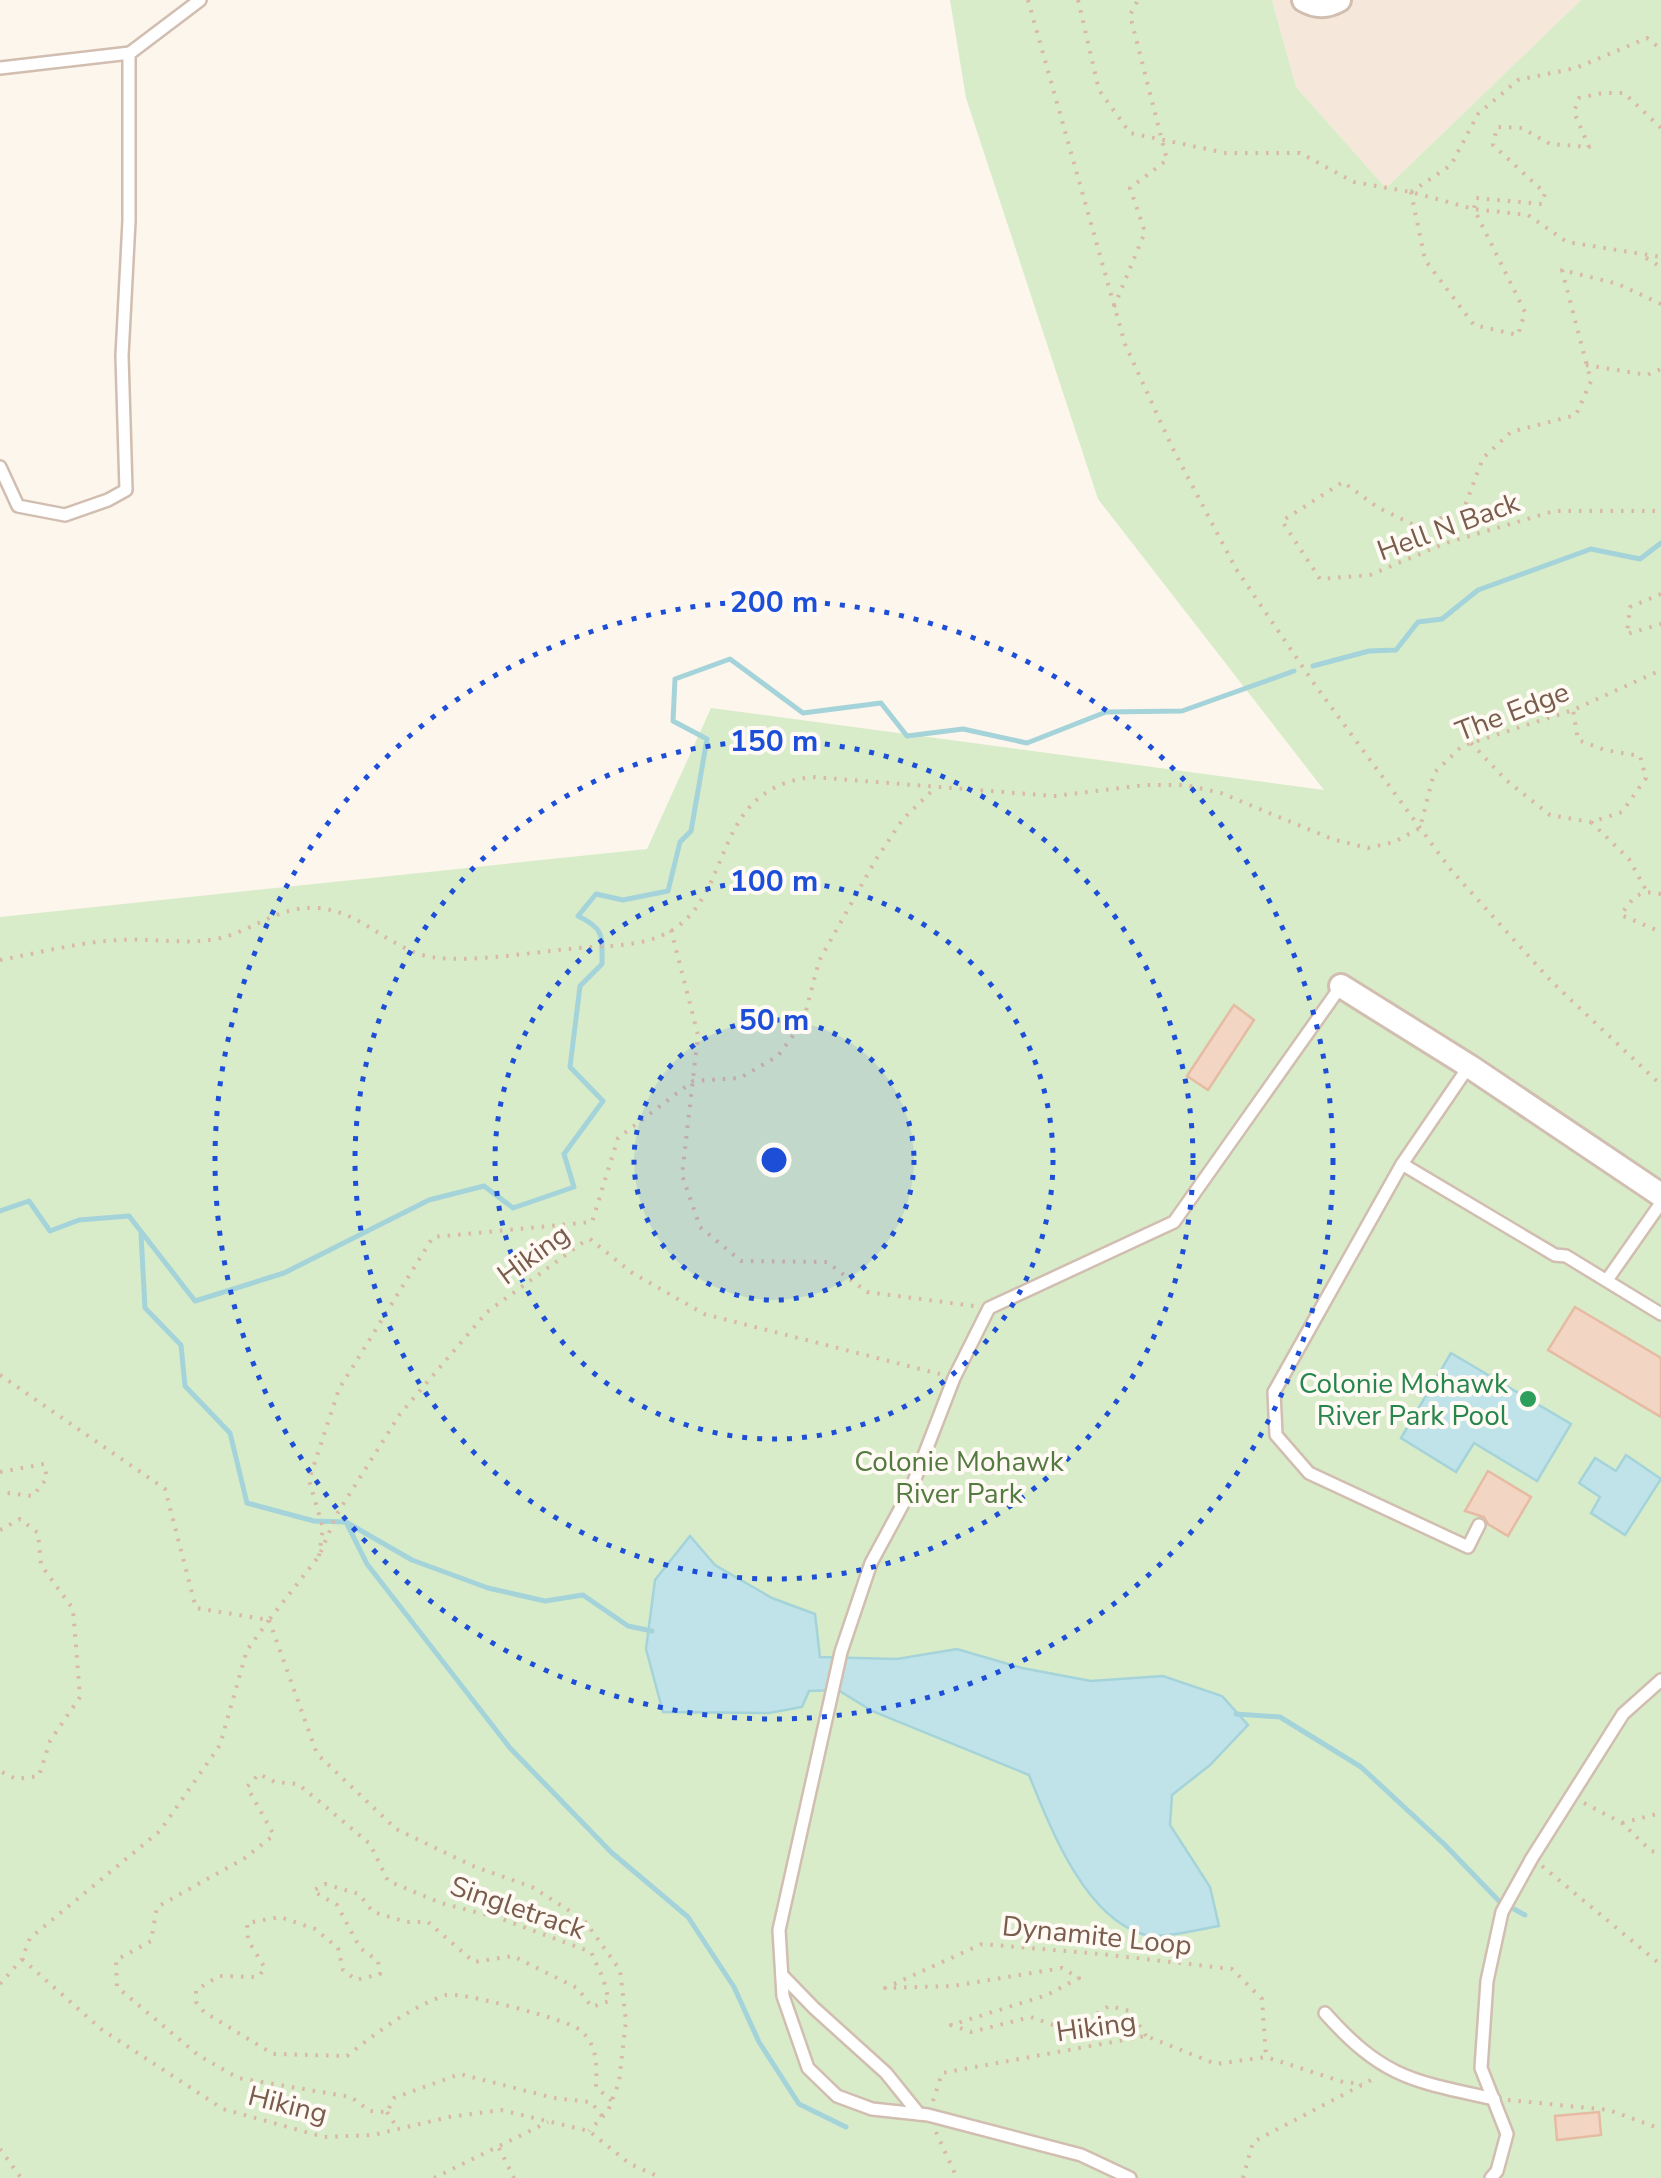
<svg xmlns="http://www.w3.org/2000/svg" width="1661" height="2178" viewBox="0 0 1661 2178" font-family="'Nunito Sans',sans-serif">
	<style>
		.residential { fill: #f5e8da }
		.green { fill: #d8ecc9 }
		.water { fill: #bfe3e8; stroke: #a5d3da; stroke-width: 2.5 }
		.lines { fill: none; stroke-linecap: round; stroke-linejoin: round }
		.stream { stroke: #a5d3da; stroke-width: 5 }
		.building { fill: #f3d5c3; stroke: #e6bba3; stroke-width: 2.5 }
		.lane-casing { stroke: #d1beb0; stroke-width: 16 }
		.street-casing { stroke: #d1beb0; stroke-width: 28 }
		.path { stroke: #d9b8a5; stroke-width: 4; stroke-dasharray: 2.5 8; stroke-linecap: butt }
		.lane { stroke: #fff; stroke-width: 11 }
		.street { stroke: #fff; stroke-width: 22 }
		.ring { fill: none; stroke: #1d4ed8; stroke-width: 5; stroke-dasharray: 5 10 }
		.leisure-dot { fill: #2e9e5b; stroke: #fffaf3; stroke-width: 4 }
		.labels { text-anchor: middle; stroke-width: 8; stroke-linejoin: round; paint-order: stroke }
		.street-label { font-size: 28px; fill: #7a5c4d; stroke: #fffaf3 }
		.leisure-label { font-size: 28px; fill: #27864d; stroke: #fffaf3; text-anchor: end }
		.park-label { font-size: 28px; fill: #537a41; stroke: #fffaf3 }
		.centre { fill: #1d4ed8; stroke: #fffaf3; stroke-width: 5 }
		.ring-label { font-size: 30px; text-anchor: middle; font-weight: bold; fill: #1d4ed8; stroke: #fffaf3; stroke-width: 8; stroke-linejoin: round; paint-order: stroke }
	</style>
	<rect width="100%" height="100%" fill="#fdf6ec"/>
	<polygon class="residential" points="1272,0 1581,0 1386,188 1296,87"/>
	<polygon class="green" points="950,0 1272,0 1296,87 1386,188 1581,0 1661,0 1661,2178 0,2178 0,917 647,849 711,708 1324,790 1098,499 966,98"/>
	<g class="water">
		<polygon points="1451,1353 1571,1424 1537,1481 1474,1443 1456,1472 1401,1438"/>
		<polygon points="1626,1455 1661,1479 1625,1535 1591,1513 1600,1497 1579,1483 1595,1458 1616,1471"/>
		<path d="M690,1536L715,1565L772,1598L815,1614L820,1657L897,1659L957,1649L1022,1668L1091,1681L1163,1676L1222,1696L1248,1725L1210,1765L1172,1795L1170,1825L1210,1887L1219,1926C1200,1929 1159,1940 1142,1934C1084,1916 1050,1827 1029,1775L872,1711L838,1690L809,1691L802,1707L769,1713L663,1712L646,1649L655,1580Z"/>
	</g>
	<g class="lines">
		<g class="stream">
			<polyline points="1313,666 1369,651 1396,650 1418,622 1442,619 1478,590 1591,549 1640,559 1661,543"/>
			<path d="M0,1211L29,1201L50,1231L79,1220L129,1216L195,1301L284,1273L429,1200L484,1186L513,1208L574,1187L564,1154L603,1101L570,1067L580,986L602,964C602,936 605,929 578,916L596,894L623,900L668,891L680,842L691,831L707,739L673,721L675,679L730,659L803,713L881,703L907,736L963,729L1027,743L1106,712L1182,711L1294,671"/>
			<polyline points="141,1234 145,1308 181,1345 185,1386 230,1433 247,1503 314,1521 346,1522 412,1560 488,1588 545,1601 583,1595 628,1626 652,1631"/>
			<polyline points="346,1522 367,1564 510,1748 611,1852 688,1917 734,1987 759,2042 799,2104 846,2127"/>
			<polyline points="1236,1714 1280,1717 1361,1767 1444,1844 1499,1901"/>
			<polyline points="1514,1909 1525,1915"/>
		</g>
	</g>
	<g class="building">
		<polygon points="1234,1005 1254,1020 1208,1090 1187,1076"/>
		<polygon points="1575,1307 1661,1358 1661,1417 1548,1350"/>
		<polygon points="1488,1471 1531,1497 1508,1536 1488,1524 1484,1517 1465,1511"/>
		<polygon points="1599,2112 1601,2135 1557,2140 1555,2116"/>
	</g>
	<g class="lines">
		<defs>
			<g id="lane">
				<polyline points="0,68 130,53 200,0"/>
				<polyline points="0,467 18,506 65,515 108,500 126,490 122,356 129,221 129,53"/>
				<polyline points="1469,1066 1402,1164 1555,1255 1566,1256 1661,1314"/>
				<polyline points="1402,1164 1274,1392 1276,1435 1309,1473 1468,1547 1479,1525"/>
				<polyline points="1607,1280 1661,1203"/>
				<polyline points="782,1975 814,2008 886,2073 919,2114"/>
				<path d="M1325,2013C1383,2078 1412,2081 1494,2099"/>
				<polyline points="1130,2178 1081,2155 928,2115 872,2109 837,2096 808,2068 783,1996 779,1930 841,1652 871,1563 911,1489 954,1378 989,1308 1174,1222 1341,986"/>
				<polyline points="1491,2178 1497,2171 1507,2134 1481,2068 1487,1981 1502,1912 1532,1858 1623,1714 1661,1680"/>
			</g>
			<g id="street">
				<path d="M1304,0C1316,7 1327,7 1339,0"/>
				<polyline points="1341,986 1469,1066 1661,1195"/>
			</g>
		</defs>
		<use href="#lane" class="lane-casing"/>
		<use href="#street" class="street-casing"/>
		<g class="path">
			<polyline points="1028,0 1125,344 1172,447 1236,569 1315,685 1451,870 1552,982 1661,1085"/>
			<polyline points="1078,0 1099,90 1130,133 1226,153 1300,153 1354,182 1411,192 1474,209 1528,215 1567,242 1661,257"/>
			<polyline points="1411,192 1425,260 1474,325 1518,335 1525,312 1474,209 1476,198 1542,204 1545,193 1493,145 1497,127 1522,128 1550,144 1589,147 1574,112 1579,98 1602,93 1624,93 1661,128"/>
			<polyline points="1411,192 1451,165 1478,114 1518,80 1576,68 1647,38 1661,49"/>
			<polyline points="1646,258 1661,267"/>
			<polyline points="1661,304 1618,284 1562,270 1591,381 1576,415 1511,432 1483,458 1463,511 1416,526 1377,507 1343,482 1282,521 1320,579 1370,575 1446,543 1554,511 1661,511"/>
			<polyline points="1114,307 1145,232 1130,188 1167,160 1130,15 1138,0"/>
			<polyline points="1586,365 1647,375 1661,369"/>
			<polyline points="1661,594 1630,607 1627,634 1661,624"/>
			<polyline points="1471,743 1506,780 1550,815 1591,822 1622,812 1646,778 1640,756 1605,750 1578,740 1573,710"/>
			<polyline points="1591,822 1629,859 1646,890"/>
			<path d="M1661,894C1639,889 1633,897 1621,915L1661,932"/>
			<polyline points="671,930 698,1035 682,1175 700,1227 741,1261 827,1262 867,1292 974,1306"/>
			<path d="M0,960C39,953 79,942 119,940C149,938 180,944 210,940C249,935 276,905 317,908C358,911 382,941 419,954C455,966 531,952 570,949C595,946 621,947 645,941C743,918 698,789 813,777L1054,796L1145,785H1185L1221,793L1332,839L1368,848L1394,842L1420,828L1434,773L1462,746L1573,710L1661,670"/>
			<polyline points="590,1239 631,1272 704,1314 940,1374"/>
			<polyline points="0,1375 165,1489 196,1608 269,1620 319,1556 337,1514 400,1414 487,1312 589,1238"/>
			<polyline points="0,1472 44,1464 47,1478 33,1496 0,1492"/>
			<polyline points="0,1530 20,1519 38,1533 41,1565 73,1609 80,1697 50,1741 39,1776 16,1779 0,1771"/>
			<polyline points="319,1556 323,1528 309,1480 339,1389 433,1237 592,1222 618,1138 693,1081 740,1078 778,1056 803,1022 819,961 875,861 903,819 936,787"/>
			<polyline points="269,1620 317,1754 396,1829 473,1866 532,1887 584,1920 620,1970 626,2021 619,2082 608,2111 589,2131"/>
			<polyline points="1584,1803 1622,1823 1651,1851 1661,1853"/>
			<polyline points="1622,1823 1661,1813"/>
			<polyline points="1542,1866 1661,1965"/>
			<polyline points="22,1959 101,2029 223,2109 324,2137 373,2135 449,2117 501,2110 589,2131 630,2164 662,2178"/>
			<polyline points="0,1984 22,1959 30,1938 160,1831 220,1745 247,1650 269,1620"/>
			<polyline points="1146,2036 1130,2011 1109,2006 1070,2031 1031,2017 971,2032 951,2025 1047,1995 1079,1978 1062,1968 953,1986 885,1988 982,1944 1101,1954 1232,1969 1262,1999 1266,2057"/>
			<polyline points="1508,2100 1609,2110 1661,2129"/>
			<polyline points="933,2101 942,2073 1146,2036 1216,2064 1266,2057 1343,2082 1362,2084"/>
			<polyline points="387,2112 398,2129"/>
			<path d="M602,2116L591,2102L554,2098L460,2074L394,2098L387,2112L370,2111L351,2097L238,2078L198,2055L117,1987L116,1960L151,1941L157,1907L245,1858L274,1835L247,1787L259,1774L275,1782L298,1784L326,1807L370,1844L388,1881L441,1903L499,1918L591,1952L603,1978L609,2001L592,2007L577,1988L513,1956L474,1962L428,1922H407L373,1912L359,1894L325,1884L313,1891L337,1905L360,1948L378,1961L380,1974L356,1980L343,1970L338,1948L315,1929L280,1917L247,1923L248,1940L265,1968L258,1977L219,1976L196,1990V2002L204,2012L273,2054L347,2056C377,2032 409,2008 446,1995C459,1991 569,2020 580,2030C598,2045 597,2066 596,2087L613,2102"/>
			<polyline points="936,2132 957,2178"/>
			<polyline points="499,2148 514,2178"/>
			<polyline points="0,2149 21,2178"/>
			<polyline points="434,2178 548,2122"/>
			<polyline points="1243,2178 1253,2142 1375,2078"/>
		</g>
		<use href="#lane" class="lane"/>
		<use href="#street" class="street"/>
	</g>
	<circle cx="774" cy="1160" r="140" fill="#1d4ed8" fill-opacity=".12"/>
	<g class="ring">
		<circle cx="774" cy="1160" r="140"/>
		<circle cx="774" cy="1160" r="279"/>
		<circle cx="774" cy="1160" r="419"/>
		<circle cx="774" cy="1160" r="559"/>
	</g>
	<circle class="leisure-dot" cx="1528" cy="1399" r="10"/>
	<g class="labels">
		<g class="street-label">
			<text transform="translate(1448 526) rotate(-20)" y="10">Hell N Back</text>
			<text transform="translate(1512 711) rotate(-21)" y="10">The Edge</text>
			<text transform="translate(533 1254) rotate(-36)" y="10">Hiking</text>
			<text transform="translate(518 1907) rotate(19)" y="10">Singletrack</text>
			<text transform="translate(1097 1935) rotate(6)" y="10">Dynamite Loop</text>
			<text transform="translate(1096 2026) rotate(-8)" y="10">Hiking</text>
			<text transform="translate(288 2104) rotate(14)" y="10">Hiking</text>
		</g>
		<g class="leisure-label">
			<text x="1508" y="1393">Colonie Mohawk<tspan x="1508" dy="32">River Park Pool</tspan></text>
		</g>
		<g class="park-label">
			<text x="959" y="1471">Colonie Mohawk<tspan x="959" dy="32">River Park</tspan></text>
		</g>
	</g>
	<circle cx="774" cy="1160" r="15" class="centre"/>
	<g class="ring-label">
		<text x="774" y="612">200 m</text>
		<text x="774" y="751">150 m</text>
		<text x="774" y="891">100 m</text>
		<text x="774" y="1030">50 m</text>
	</g>
</svg>
